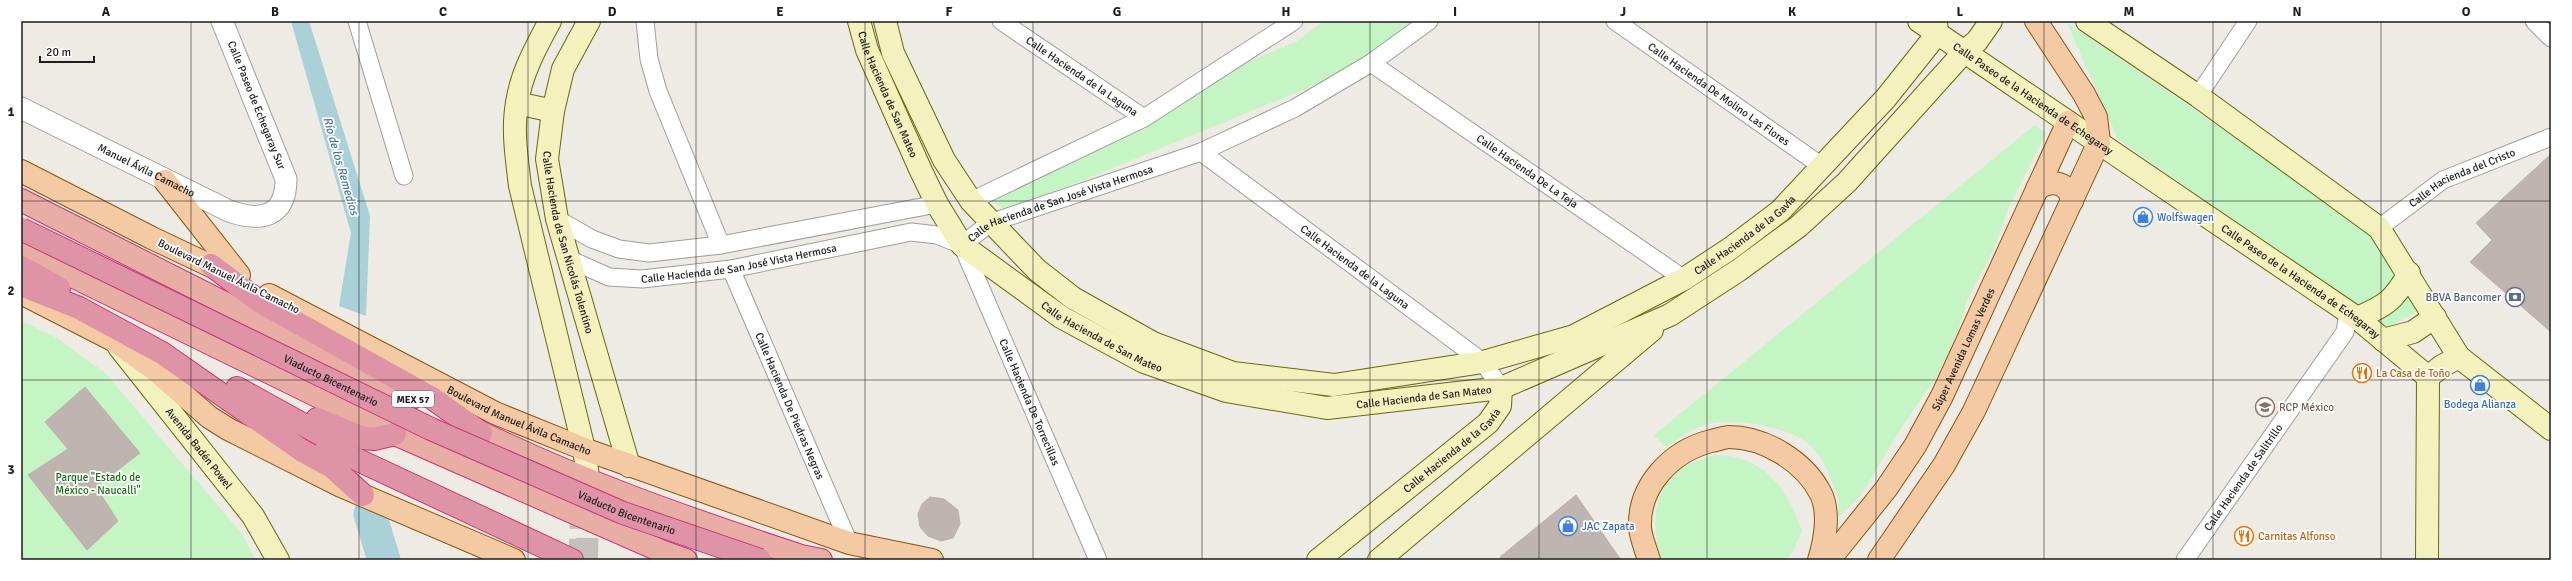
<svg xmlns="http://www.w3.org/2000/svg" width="2572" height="581" viewBox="0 0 2572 581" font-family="Signika,sans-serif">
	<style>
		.park { fill: #c5f4c5 }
		.water { fill: #a9d1d7 }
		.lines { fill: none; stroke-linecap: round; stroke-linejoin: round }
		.river { stroke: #a9d1d7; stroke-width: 33 }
		.building { fill: #beb5b1; stroke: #beb0a8 }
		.tertiary-tunnel { stroke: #c4c1bc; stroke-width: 21; stroke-dasharray: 21 10; stroke-linecap: butt }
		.secondary-tunnel { stroke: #c4c1bc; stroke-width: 22; stroke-dasharray: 22 11; stroke-linecap: butt }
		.minor-casing { stroke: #9e9e9e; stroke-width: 19 }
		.tertiary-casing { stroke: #9e9e9e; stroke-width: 23 }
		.secondary-casing { stroke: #686a0f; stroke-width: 24 }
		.primary-casing { stroke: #89560e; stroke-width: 24 }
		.trunk-casing { stroke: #c83574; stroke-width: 24 }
		.motorway-casing { stroke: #c83574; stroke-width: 24 }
		.minor { stroke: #fff; stroke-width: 17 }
		.tertiary { stroke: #fff; stroke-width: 21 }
		.secondary { stroke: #f3f1bd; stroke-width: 22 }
		.primary { stroke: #f3caa4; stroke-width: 22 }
		.trunk { stroke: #e8aea6; stroke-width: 22 }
		.motorway { stroke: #de93a7; stroke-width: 22 }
		.motorway-bridge-casing { stroke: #c83574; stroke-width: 24; stroke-linecap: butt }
		.motorway-bridge { stroke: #de93a7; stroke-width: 22 }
		.grid { fill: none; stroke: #1d1d1d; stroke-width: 1; stroke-opacity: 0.55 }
		.labels { text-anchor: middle; stroke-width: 3.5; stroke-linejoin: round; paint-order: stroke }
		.shield { fill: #fff; stroke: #616161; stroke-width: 1 }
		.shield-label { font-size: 10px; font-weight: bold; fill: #1d1d1d }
		.street-label { font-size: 11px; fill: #1d1d1d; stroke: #fff }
		.shop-label { font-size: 11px; fill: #366cbe; stroke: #fff; text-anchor: start }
		.service-label { font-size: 11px; fill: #4e5e75; stroke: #fff; text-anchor: end }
		.food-label { font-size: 11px; fill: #c56008; stroke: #fff; text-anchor: start }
		.education-label { font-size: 11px; fill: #785e54; stroke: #fff; text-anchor: start }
		.park-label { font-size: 11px; fill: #167116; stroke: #fff }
		.water-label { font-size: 12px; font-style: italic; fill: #4c7795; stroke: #fff }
		.neatline { fill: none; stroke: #1d1d1d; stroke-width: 1.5 }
		.grid-label { font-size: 13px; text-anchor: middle; font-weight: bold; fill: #1d1d1d }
	</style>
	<rect width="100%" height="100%" fill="#eeeae4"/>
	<g class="park">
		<polygon points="1323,21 1415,21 1344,73 1008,211 979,194 1183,105 1205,79 1296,42"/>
		<polygon points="2067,23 2381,237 2425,307 2387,328 2118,139"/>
		<path d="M2035,125L2046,133L2008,209L1995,247L1968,298L1958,331L1937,376L1901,428L1861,495L1837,518C1842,501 1836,493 1830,477C1826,466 1820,455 1811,446C1791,426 1727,415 1701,426C1689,431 1677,440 1666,447L1654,435Z"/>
		<polygon points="21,321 55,337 105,373 241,533 256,560 21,560"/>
		<path d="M1715,455C1763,455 1787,488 1802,531L1793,551L1786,560H1661C1646,509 1659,468 1715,455Z"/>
	</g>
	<polygon class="water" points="291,21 309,21 370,216 366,316 339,306 351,233"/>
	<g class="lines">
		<polyline class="river" points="370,514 384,560"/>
	</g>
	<g class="building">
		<polygon points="2551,154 2551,332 2470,262 2492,240 2476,223"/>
		<polygon points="85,387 140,453 96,487 118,521 87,550 28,475 68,449 45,422"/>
		<polygon points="1576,495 1621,560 1502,560 1500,557"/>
		<polygon points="930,497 944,499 958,510 960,524 953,538 941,541 928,536 920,527 918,514 922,504"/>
	</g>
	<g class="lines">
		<polyline class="tertiary-tunnel" points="579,560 581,499"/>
		<polyline class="secondary-tunnel" points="587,560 588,502"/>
		<defs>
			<g id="minor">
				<polyline points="357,21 404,176"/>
				<polyline points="645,21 649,59 658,91 721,245"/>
				<path id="s1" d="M1001,21L1144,118"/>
				<path id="s2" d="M1615,21L1823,167"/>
				<polyline points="2534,21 2551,38"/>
				<path id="s3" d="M1371,63L1684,279"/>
				<polyline points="2198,96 2248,21"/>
				<path id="s4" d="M1201,152L1483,362L1501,388"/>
				<polyline points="971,201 1144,118 1294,21"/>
				<polyline points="557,219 592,239 619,249 649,253 721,245 937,204"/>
				<path id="s5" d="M2379,228L2443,180L2551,137"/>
				<path id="s6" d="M962,245L990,223L1201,152L1295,108L1371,63L1429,21"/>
				<path id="s7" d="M962,245L1098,560"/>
				<path id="s8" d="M569,259L609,277L642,279L731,269L911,232L937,235L962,245"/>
				<path id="s9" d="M731,269L849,543"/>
				<path id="s10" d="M2185,560L2345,332L2348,313"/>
			</g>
			<g id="tertiary">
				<path id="s11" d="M21,108L229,211C260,222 286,218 286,179L222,21"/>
			</g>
			<g id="secondary">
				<path d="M550,21C536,47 521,74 517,103C512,130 517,160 520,186L584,449L588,476"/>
				<path id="s12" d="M589,21L563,69L553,111L547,159L557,219L629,466"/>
				<path id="s13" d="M859,21L867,50L921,171L937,204L962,245L1061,317L1144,362L1226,391L1327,408L1501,388L1670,315L1739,270L1799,226L1847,182L1965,51L1977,41L1991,21"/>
				<path id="s14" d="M885,21L893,53L944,160L971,201L1037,270L1073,298L1153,343L1233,373L1334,385L1483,362L1574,336L1684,279L1731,248L1780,211L1886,98L1937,34L1936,21"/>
				<path id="s15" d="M1919,21L2357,318L2428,377"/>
				<polyline points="2087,21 2198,96 2379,228 2459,357 2551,429"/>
				<polyline points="517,103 553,111"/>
				<path d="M2357,318C2385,306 2394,301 2409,273"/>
				<polyline points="2383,340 2413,332 2435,317"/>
				<path id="s16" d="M119,347L253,516L278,560"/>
				<polyline points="2428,377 2442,366 2459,357"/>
				<path id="s17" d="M1318,560L1488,423L1500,406L1501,388"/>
				<polyline points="1379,560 1652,330"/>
				<polyline points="2427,560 2428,377"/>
			</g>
			<g id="primary">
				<polyline points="21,171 152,238 228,274"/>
				<polyline points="165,181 239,275"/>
				<path d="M2037,189C2052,179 2069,182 2072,201"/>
				<path id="s18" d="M269,295L495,413L584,449L849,543L932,560"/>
				<polyline points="29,297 113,340 154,369 209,417 228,429 341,486 514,560"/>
				<path d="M1649,560C1646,550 1641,538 1640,528C1638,485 1672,451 1711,441C1717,440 1724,437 1729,437C1765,437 1805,462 1821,494C1830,513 1825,541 1819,560"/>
				<path id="s19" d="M1829,560L1886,489L1915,446L1942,396L2068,122"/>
				<polyline points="1879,560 1944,465 1974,411 2099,142 2096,117 2084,94 2036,21"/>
			</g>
			<g id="trunk">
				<polyline points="21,200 412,398"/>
				<polyline points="21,251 395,434 661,551 686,560"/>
				<path d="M464,424C573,479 686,518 801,556L821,560"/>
			</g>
			<g id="motorway">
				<polyline points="211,265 260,302 432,398 481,433"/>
				<polyline points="21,267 59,288"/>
				<polyline points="21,285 79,308 162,353 301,450 332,467 363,495"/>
				<polyline points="237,388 331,440 341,452"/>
				<polyline points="317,419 363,438 374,439 395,434"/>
				<polyline points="326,450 341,452 572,560"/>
			</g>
		</defs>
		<use href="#minor" class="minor-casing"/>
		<use href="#tertiary" class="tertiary-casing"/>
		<use href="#secondary" class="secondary-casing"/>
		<use href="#primary" class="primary-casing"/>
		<use href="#trunk" class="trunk-casing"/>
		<use href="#motorway" class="motorway-casing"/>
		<use href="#minor" class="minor"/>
		<use href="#tertiary" class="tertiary"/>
		<use href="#secondary" class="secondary"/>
		<use href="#primary" class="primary"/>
		<use href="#trunk" class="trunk"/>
		<use href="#motorway" class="motorway"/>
		<defs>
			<g id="motorway-bridge">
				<path id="s20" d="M21,229L431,429L623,513L760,560"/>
			</g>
		</defs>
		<use href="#motorway-bridge" class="motorway-bridge-casing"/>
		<use href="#motorway-bridge" class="motorway-bridge"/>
	</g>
	<path class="grid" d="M191,21V560M359,21V560M528,21V560M696,21V560M865,21V560M1033,21V560M1202,21V560M1370,21V560M1539,21V560M1707,21V560M1876,21V560M2044,21V560M2213,21V560M2381,21V560M21,201H2551M21,380H2551"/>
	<defs>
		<symbol id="shop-ring" viewBox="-11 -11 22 22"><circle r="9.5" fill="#fff" stroke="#3f7fe0" stroke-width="1.5"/><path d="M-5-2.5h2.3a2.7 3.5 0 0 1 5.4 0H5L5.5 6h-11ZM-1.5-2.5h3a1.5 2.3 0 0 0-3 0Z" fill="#3f7fe0"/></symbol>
		<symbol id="bank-ring" viewBox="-11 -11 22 22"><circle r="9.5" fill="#fff" stroke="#5c6f8a" stroke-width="1.5"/><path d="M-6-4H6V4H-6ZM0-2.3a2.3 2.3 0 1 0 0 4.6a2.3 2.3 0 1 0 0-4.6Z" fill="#5c6f8a"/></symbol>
		<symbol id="restaurant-ring" viewBox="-11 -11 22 22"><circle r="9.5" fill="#fff" stroke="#e8710a" stroke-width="1.5"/><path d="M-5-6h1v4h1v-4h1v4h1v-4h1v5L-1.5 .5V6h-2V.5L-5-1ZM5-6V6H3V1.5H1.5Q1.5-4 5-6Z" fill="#e8710a"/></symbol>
		<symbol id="school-ring" viewBox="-11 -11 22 22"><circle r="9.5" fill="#fff" stroke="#8d6e63" stroke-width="1.5"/><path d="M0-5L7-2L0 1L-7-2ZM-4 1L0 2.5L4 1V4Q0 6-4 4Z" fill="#8d6e63"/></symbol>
	</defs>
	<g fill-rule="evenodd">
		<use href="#shop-ring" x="2132" y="206" width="22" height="22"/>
		<use href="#bank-ring" x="2504" y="286" width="22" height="22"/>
		<use href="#restaurant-ring" x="2351" y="362" width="22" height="22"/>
		<use href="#shop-ring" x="2469" y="374" width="22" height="22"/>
		<use href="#school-ring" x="2254" y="396" width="22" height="22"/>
		<use href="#shop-ring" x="1557" y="515" width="22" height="22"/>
		<use href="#restaurant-ring" x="2233" y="525" width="22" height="22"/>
	</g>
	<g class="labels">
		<rect class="shield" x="392" y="391" width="42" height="16" rx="3"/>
		<g class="shield-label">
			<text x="413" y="403">MEX 57</text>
		</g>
		<g class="street-label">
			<text dy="4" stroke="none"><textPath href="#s1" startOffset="98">Calle Hacienda de la Laguna</textPath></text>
			<text dy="4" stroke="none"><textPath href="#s13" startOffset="79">Calle Hacienda de San Mateo</textPath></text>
			<text dy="4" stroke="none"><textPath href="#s2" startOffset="127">Calle Hacienda De Molino Las Flores</textPath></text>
			<text dy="4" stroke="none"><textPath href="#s15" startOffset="138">Calle Paseo de la Hacienda de Echegaray</textPath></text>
			<text transform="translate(257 105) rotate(68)" y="4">Calle Paseo de Echegaray Sur</text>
			<text dy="4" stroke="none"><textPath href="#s11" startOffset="140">Manuel Ávila Camacho</textPath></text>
			<text dy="4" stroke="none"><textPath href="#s3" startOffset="190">Calle Hacienda De La Teja</textPath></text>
			<text dy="4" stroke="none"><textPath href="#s5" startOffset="98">Calle Hacienda del Cristo</textPath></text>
			<text dy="4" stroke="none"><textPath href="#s6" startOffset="108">Calle Hacienda de San José Vista Hermosa</textPath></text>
			<text dy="4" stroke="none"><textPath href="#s14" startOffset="1065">Calle Hacienda de la Gavia</textPath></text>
			<text dy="4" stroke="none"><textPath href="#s12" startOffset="232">Calle Hacienda de San Nicolás Tolentino</textPath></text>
			<text dy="4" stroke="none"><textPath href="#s8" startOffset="175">Calle Hacienda de San José Vista Hermosa</textPath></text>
			<text dy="4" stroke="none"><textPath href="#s4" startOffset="192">Calle Hacienda de la Laguna</textPath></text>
			<text transform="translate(229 276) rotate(26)" y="4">Boulevard Manuel Ávila Camacho</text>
			<text dy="4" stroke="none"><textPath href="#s15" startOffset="462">Calle Paseo de la Hacienda de Echegaray</textPath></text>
			<text dy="4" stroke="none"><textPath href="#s13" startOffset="415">Calle Hacienda de San Mateo</textPath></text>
			<text dy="4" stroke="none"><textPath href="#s19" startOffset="251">Súper Avenida Lomas Verdes</textPath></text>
			<text dy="4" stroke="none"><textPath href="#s20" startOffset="345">Viaducto Bicentenario</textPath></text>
			<text dy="4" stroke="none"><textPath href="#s13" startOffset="751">Calle Hacienda de San Mateo</textPath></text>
			<text dy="4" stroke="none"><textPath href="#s7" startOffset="171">Calle Hacienda De Torrecillas</textPath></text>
			<text dy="4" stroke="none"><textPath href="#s9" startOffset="149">Calle Hacienda De Piedras Negras</textPath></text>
			<text dy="4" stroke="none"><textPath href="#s18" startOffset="280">Boulevard Manuel Ávila Camacho</textPath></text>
			<text dy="4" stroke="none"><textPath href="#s16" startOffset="129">Avenida Badén Powel</textPath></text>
			<text dy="4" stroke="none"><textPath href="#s17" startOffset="173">Calle Hacienda de la Gavia</textPath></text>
			<text dy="4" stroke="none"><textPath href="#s10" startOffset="101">Calle Hacienda de Salitrillo</textPath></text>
			<text dy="4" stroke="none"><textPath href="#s20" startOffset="669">Viaducto Bicentenario</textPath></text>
		</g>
		<g class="shop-label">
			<text x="2157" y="221">Wolfswagen</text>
			<text x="2480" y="408" text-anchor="middle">Bodega Alianza</text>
			<text x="1582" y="530">JAC Zapata</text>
		</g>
		<g class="service-label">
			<text x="2501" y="301">BBVA Bancomer</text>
		</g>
		<g class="food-label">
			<text x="2376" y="377">La Casa de Toño</text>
			<text x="2258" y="540">Carnitas Alfonso</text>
		</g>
		<g class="education-label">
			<text x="2279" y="411">RCP México</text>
		</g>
		<g class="park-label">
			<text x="98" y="481">Parque "Estado de<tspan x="98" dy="13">México - Naucalli"</tspan></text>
		</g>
		<g class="water-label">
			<text transform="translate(341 166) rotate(74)" y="4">Río de los Remedios</text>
		</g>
	</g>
	<rect width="2572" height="581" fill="none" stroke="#ffffff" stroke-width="44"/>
	<path d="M40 56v6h54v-6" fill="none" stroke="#1d1d1d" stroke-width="2"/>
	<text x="46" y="56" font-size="12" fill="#1d1d1d" stroke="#ffffff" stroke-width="3" paint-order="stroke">20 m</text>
	<rect x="22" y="22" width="2528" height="537" class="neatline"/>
	<g class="grid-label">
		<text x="106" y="16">A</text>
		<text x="275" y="16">B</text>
		<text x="443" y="16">C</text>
		<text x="612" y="16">D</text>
		<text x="780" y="16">E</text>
		<text x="949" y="16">F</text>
		<text x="1117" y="16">G</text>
		<text x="1286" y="16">H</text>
		<text x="1455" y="16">I</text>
		<text x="1623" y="16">J</text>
		<text x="1792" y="16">K</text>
		<text x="1960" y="16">L</text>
		<text x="2129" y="16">M</text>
		<text x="2297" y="16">N</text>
		<text x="2466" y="16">O</text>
		<text x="11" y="116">1</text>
		<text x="11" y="295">2</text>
		<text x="11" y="474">3</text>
	</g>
</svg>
